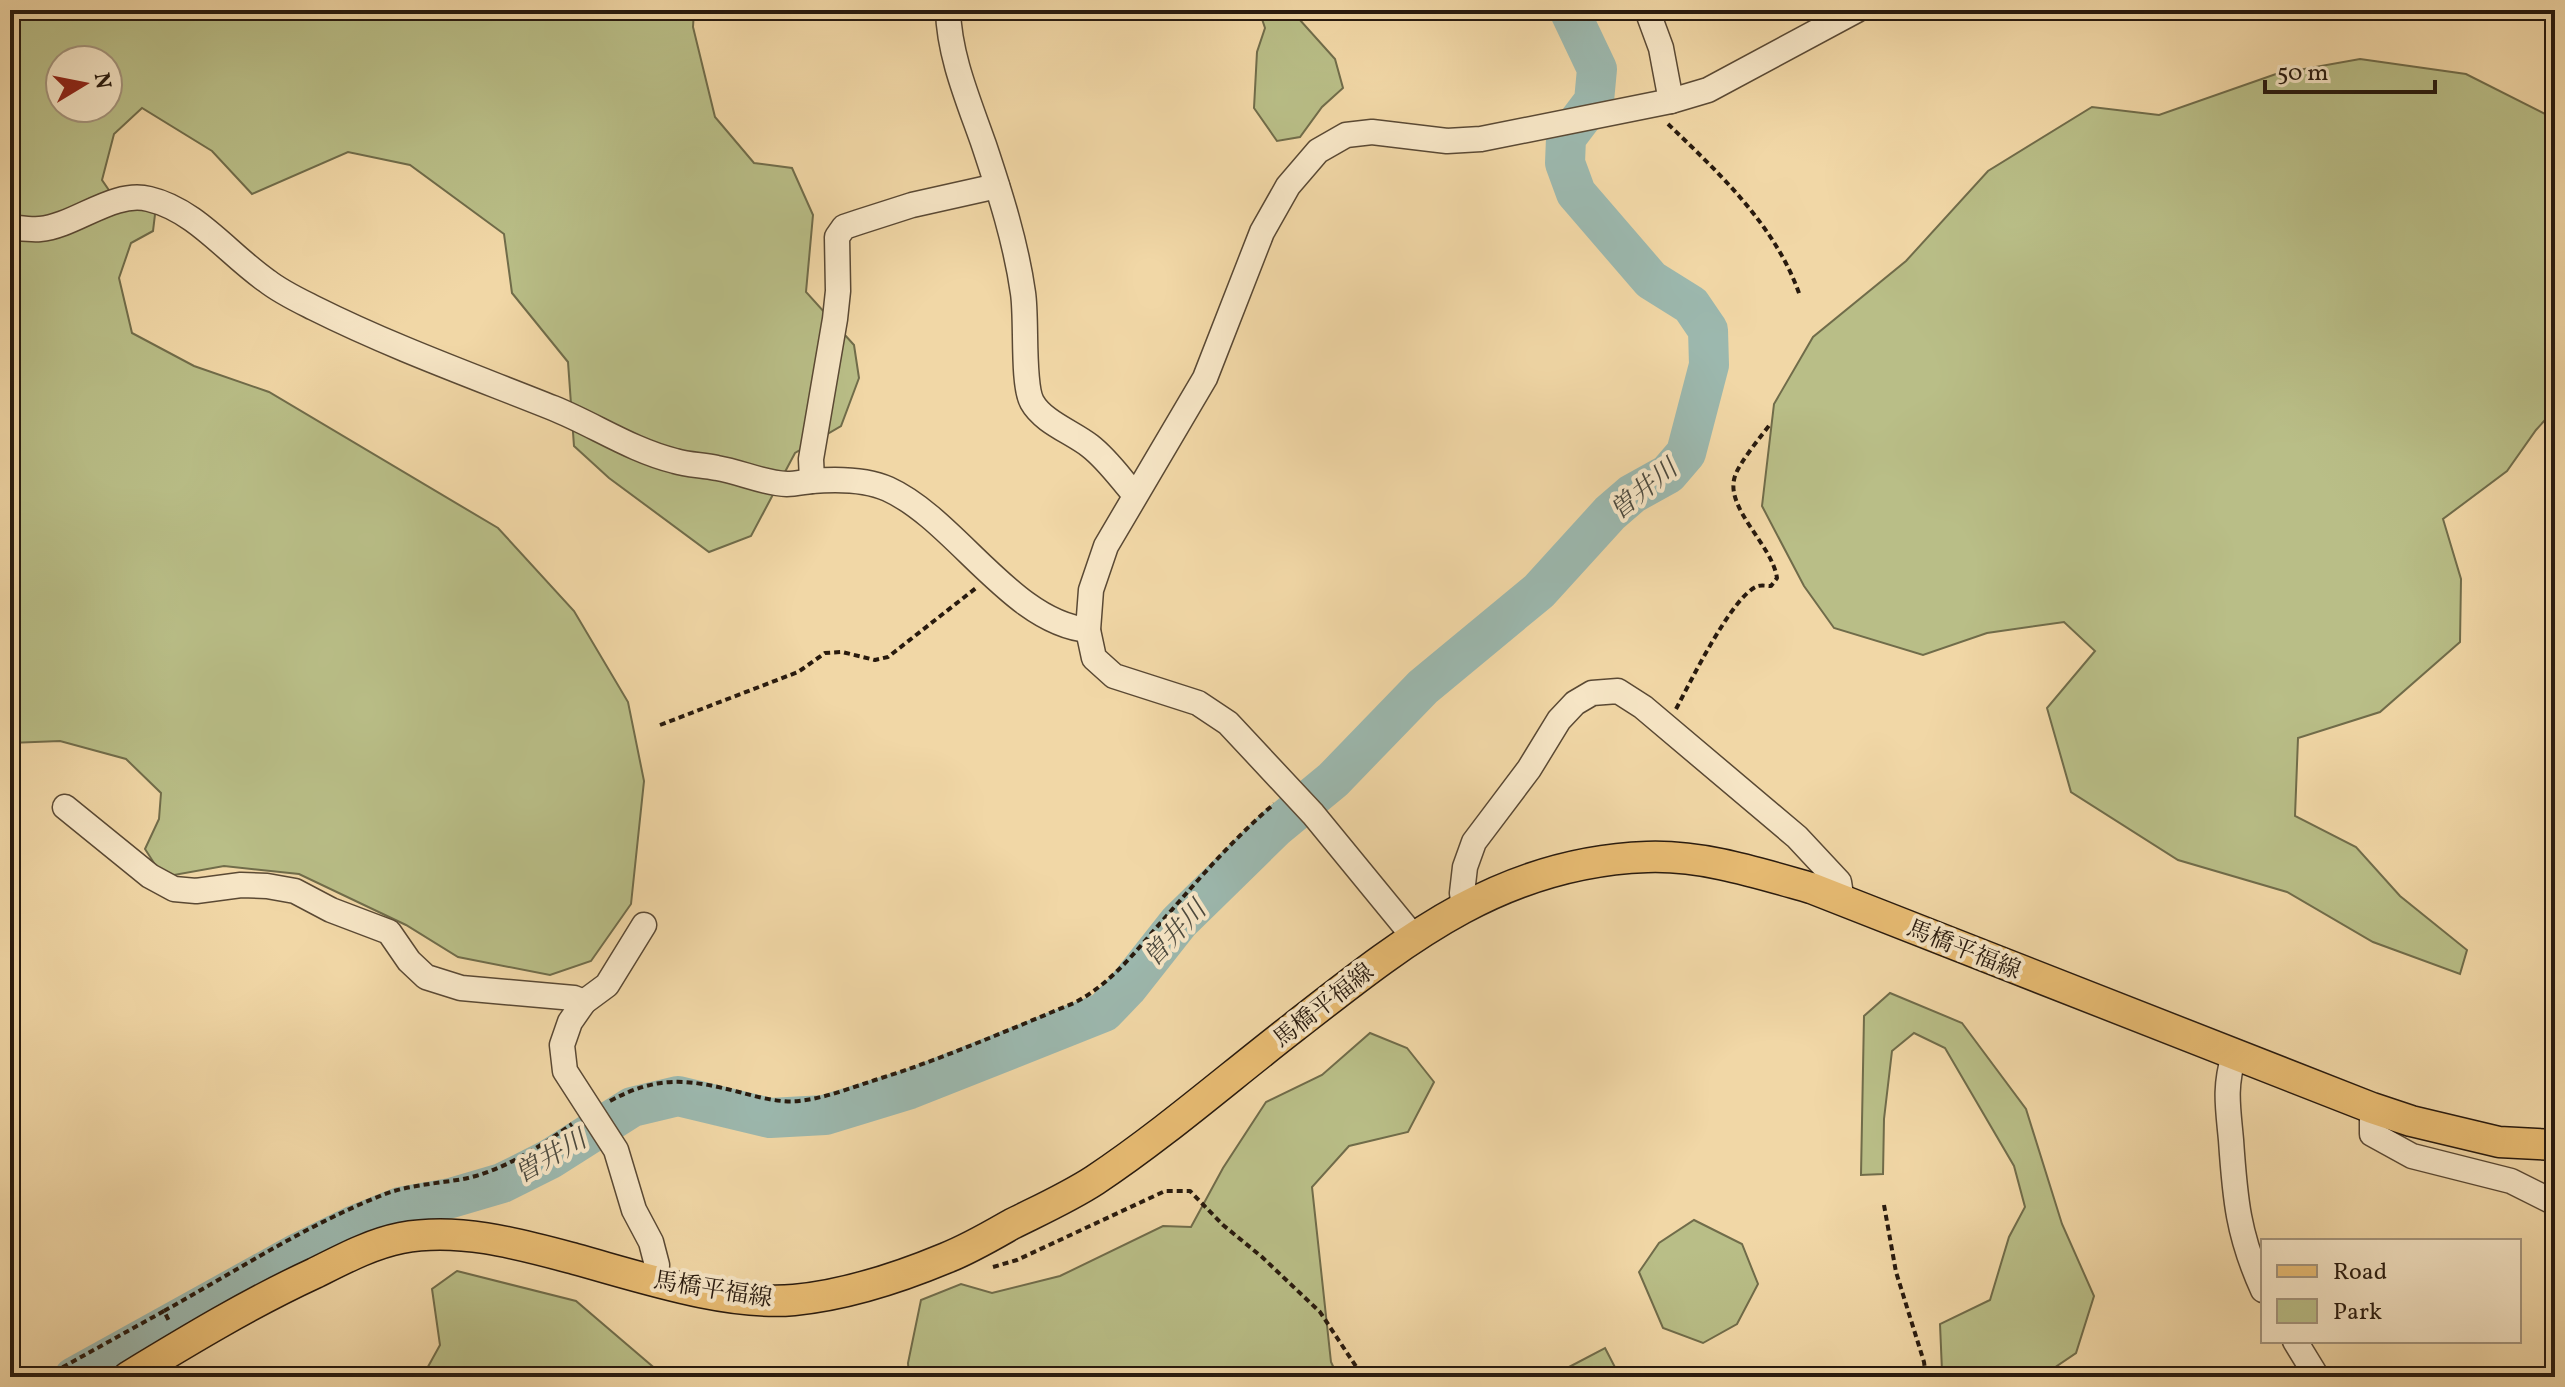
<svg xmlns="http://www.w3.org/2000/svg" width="2565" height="1387" viewBox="0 0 2565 1387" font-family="Vollkorn,'Noto Serif JP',serif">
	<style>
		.green { fill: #b9be87; stroke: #706c4a; stroke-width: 2; fill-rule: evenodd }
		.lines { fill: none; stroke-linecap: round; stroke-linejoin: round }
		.river { stroke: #9cb8ae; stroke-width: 40 }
		.minor-casing { stroke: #5a4934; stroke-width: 27 }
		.major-casing { stroke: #281a0e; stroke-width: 33 }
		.path { stroke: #281a0e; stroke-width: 4; stroke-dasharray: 6 4; stroke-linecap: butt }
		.minor { stroke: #f6e5c5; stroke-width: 24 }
		.major { stroke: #e8bc73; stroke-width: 30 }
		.labels { text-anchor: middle; stroke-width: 8; stroke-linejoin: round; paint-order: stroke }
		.street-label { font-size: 24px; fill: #281a0e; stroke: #f6e5c5 }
		.water-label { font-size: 26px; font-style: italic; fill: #4b493e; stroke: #f6e5c5 }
	</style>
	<rect width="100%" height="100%" fill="#f1d7a6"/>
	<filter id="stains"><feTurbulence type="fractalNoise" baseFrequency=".0025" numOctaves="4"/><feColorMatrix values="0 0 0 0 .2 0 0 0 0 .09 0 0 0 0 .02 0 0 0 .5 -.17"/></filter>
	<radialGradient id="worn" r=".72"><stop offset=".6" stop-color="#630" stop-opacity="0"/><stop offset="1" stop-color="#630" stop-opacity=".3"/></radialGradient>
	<g class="green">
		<path d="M10,10H694L693,27L715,117L754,163L792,168L813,215L806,292L854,345L859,378L841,426L795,453L751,536L709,552L609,478L574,446L568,362L512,293L504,234L410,165L348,152L252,194L212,151L142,108L114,134L102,180L122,209L156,206L153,231L131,243L119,278L132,333L194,366L269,392L498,528L574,611L628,702L644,781L631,904L591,961L550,975L458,957L406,925L299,874L224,866L163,877L145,849L159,819L161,793L126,759L60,741L10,743ZM60,60H108V108H60Z"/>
		<polygon points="1259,10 1291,10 1335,59 1343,88 1322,107 1300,137 1277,141 1254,108 1257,52 1265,28"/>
		<polygon points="2360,59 2466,74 2555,119 2555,409 2536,430 2507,471 2443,519 2461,579 2460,642 2380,712 2298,738 2295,816 2356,847 2400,896 2467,950 2460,974 2373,942 2287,892 2178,860 2071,792 2047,708 2095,651 2064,622 1987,633 1923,655 1834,628 1804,586 1762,506 1774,404 1813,337 1906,261 1988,171 2092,107 2159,115 2276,74"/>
		<polygon points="1890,993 1962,1023 2026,1109 2062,1224 2094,1296 2076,1353 2048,1372 1942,1371 1940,1324 1990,1300 2009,1237 2025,1207 2014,1166 1945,1048 1914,1033 1892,1051 1884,1119 1883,1174 1861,1175 1864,1016"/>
		<polygon points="1370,1033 1407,1048 1434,1082 1408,1132 1349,1146 1312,1187 1331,1362 1338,1377 909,1377 908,1363 921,1300 961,1284 992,1293 1060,1276 1163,1226 1191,1227 1223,1168 1266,1102 1322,1075"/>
		<polygon points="1694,1220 1742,1244 1758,1284 1737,1324 1703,1343 1663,1328 1639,1272 1659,1243"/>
		<polygon points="457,1271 576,1301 665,1377 416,1377 424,1374 440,1345 432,1289"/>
		<polygon points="1605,1348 1620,1377 1567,1377 1569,1367"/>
	</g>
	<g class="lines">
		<polyline class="river" points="74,1377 296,1254 355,1225 400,1207 451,1198 502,1183 550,1159 632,1107 678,1096 770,1118 825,1115 910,1089 1104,1012 1127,988 1179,922 1276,827 1333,780 1423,687 1539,591 1610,513 1632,494 1668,474 1686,453 1709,365 1708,330 1691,305 1651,280 1576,193 1565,163 1566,138 1594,101 1597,69 1569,10"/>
		<defs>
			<g id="minor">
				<path d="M948,10C949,56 969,102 984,145C1000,193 1016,243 1023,293C1027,319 1022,384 1032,402C1043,422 1072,432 1090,446C1108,460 1120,478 1135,495"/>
				<polyline points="1647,10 1661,48 1671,101"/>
				<path d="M10,227C20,228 31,230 40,229C75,226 113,190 149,199C196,210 228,254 267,281C281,292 298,300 314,308C392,347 473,376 553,408C595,425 631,450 675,461C688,465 703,465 717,468C741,472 762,483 787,484C795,484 803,482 811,481C835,479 866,479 888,489C956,520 1012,623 1088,630"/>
				<polyline points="812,481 811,459 835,319 838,291 837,237 844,227 859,222 912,205 997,186"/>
				<polyline points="65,807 150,876 174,889 196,891 241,885 267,886 295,891 331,910 389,932 409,961 426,977 461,988 574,998 584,1002"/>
				<polyline points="1464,907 1462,893 1465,867 1474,842 1529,769 1559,720 1575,703 1592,693 1618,691 1643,707 1797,837 1839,882 1842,901"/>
				<polyline points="644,925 607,985 584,1002 570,1022 562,1045 565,1071 616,1150 634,1210 651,1242 657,1265 656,1281"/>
				<polyline points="1413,936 1313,814 1228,723 1198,703 1114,676 1094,658 1088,630 1091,590 1106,546 1205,378 1262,232 1288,186 1318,151 1346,135 1372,132 1447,141 1481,139 1671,101 1708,90 1857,10"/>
				<path d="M2234,1055C2224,1088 2228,1107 2231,1140C2235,1199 2238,1235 2263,1290"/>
				<polyline points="2372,1108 2372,1134 2412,1156 2511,1181 2555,1203"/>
				<polyline points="2295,1341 2317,1377"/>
			</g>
			<path id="major" d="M128,1377C189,1340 250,1303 315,1273C343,1259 371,1244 401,1238C459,1227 519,1244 575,1259C641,1277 727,1306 794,1300C846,1295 898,1278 946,1258C969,1249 991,1236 1012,1224C1040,1210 1069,1197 1095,1180C1164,1134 1228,1078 1294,1027C1404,941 1500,862 1647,857C1703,855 1758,873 1811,888L2372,1108L2411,1121L2499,1142L2555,1145"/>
		</defs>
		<use href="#minor" class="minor-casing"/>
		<use href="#major" class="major-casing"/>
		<g class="path">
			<path d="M1668,124C1720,174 1776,226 1800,296"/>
			<path d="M1676,709C1690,683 1733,594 1758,586C1762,585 1767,586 1771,586L1777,578C1772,544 1724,508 1735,476C1739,463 1762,435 1771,423"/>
			<polyline points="660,725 798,672 825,653 842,652 875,660 888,657 976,588"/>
			<path d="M610,1101C658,1075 688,1079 739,1092C758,1097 779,1103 799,1101C825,1098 851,1088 875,1080C943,1059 1008,1030 1074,1003C1111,984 1136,951 1163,920C1198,880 1233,839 1274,804"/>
			<polyline points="1884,1205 1896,1272 1924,1362 1926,1377"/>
			<polyline points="993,1267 1017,1260 1165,1191 1190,1191 1223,1225 1262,1257 1320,1312 1363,1377"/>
			<path d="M164,1311C234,1272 305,1226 380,1196C406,1185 435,1184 463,1179C501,1172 541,1146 572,1124"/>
			<polyline points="45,1377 164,1311 169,1321"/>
		</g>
		<use href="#minor" class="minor"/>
		<use href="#major" class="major"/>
	</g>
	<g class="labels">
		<g class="street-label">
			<text transform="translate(1964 949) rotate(22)" y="8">馬橋平福線</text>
			<text transform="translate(1323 1005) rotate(-38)" y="8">馬橋平福線</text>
			<text transform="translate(713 1289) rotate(9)" y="8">馬橋平福線</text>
		</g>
		<g class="water-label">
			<text transform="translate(1643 489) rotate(-39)" y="9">曽井川</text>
			<text transform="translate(1174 933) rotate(-47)" y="9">曽井川</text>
			<text transform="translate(550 1156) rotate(-30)" y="9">曽井川</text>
		</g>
	</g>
	<rect width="2565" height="1387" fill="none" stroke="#f1d7a6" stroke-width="40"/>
	<rect x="12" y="12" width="2541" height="1363" fill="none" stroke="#281a0e" stroke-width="4"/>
	<rect x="20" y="20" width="2525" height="1347" fill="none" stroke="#281a0e" stroke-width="2"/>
	<rect x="2261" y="1239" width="260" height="104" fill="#f6e5c5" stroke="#a4947c" stroke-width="2"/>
	<rect x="2277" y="1265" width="40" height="12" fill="#e8bc73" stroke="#a4947c" stroke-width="2"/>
	<text x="2333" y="1279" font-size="24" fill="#281a0e">Road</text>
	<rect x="2277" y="1299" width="40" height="24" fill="#b9be87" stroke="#a4947c" stroke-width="2"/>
	<text x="2333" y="1319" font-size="24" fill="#281a0e">Park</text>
	<g transform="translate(84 84) rotate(80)"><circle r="38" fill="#f6e5c5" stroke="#a4947c" stroke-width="2"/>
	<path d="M0-6L14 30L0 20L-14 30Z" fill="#8f2418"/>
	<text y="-12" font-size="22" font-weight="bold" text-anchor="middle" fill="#281a0e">N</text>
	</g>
	<path d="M2265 80v12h170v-12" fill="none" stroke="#281a0e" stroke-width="4"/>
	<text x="2277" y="80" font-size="24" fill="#281a0e" stroke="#f6e5c5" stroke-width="6" paint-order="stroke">50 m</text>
	<rect width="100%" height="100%" filter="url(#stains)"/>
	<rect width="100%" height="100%" fill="url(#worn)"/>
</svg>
